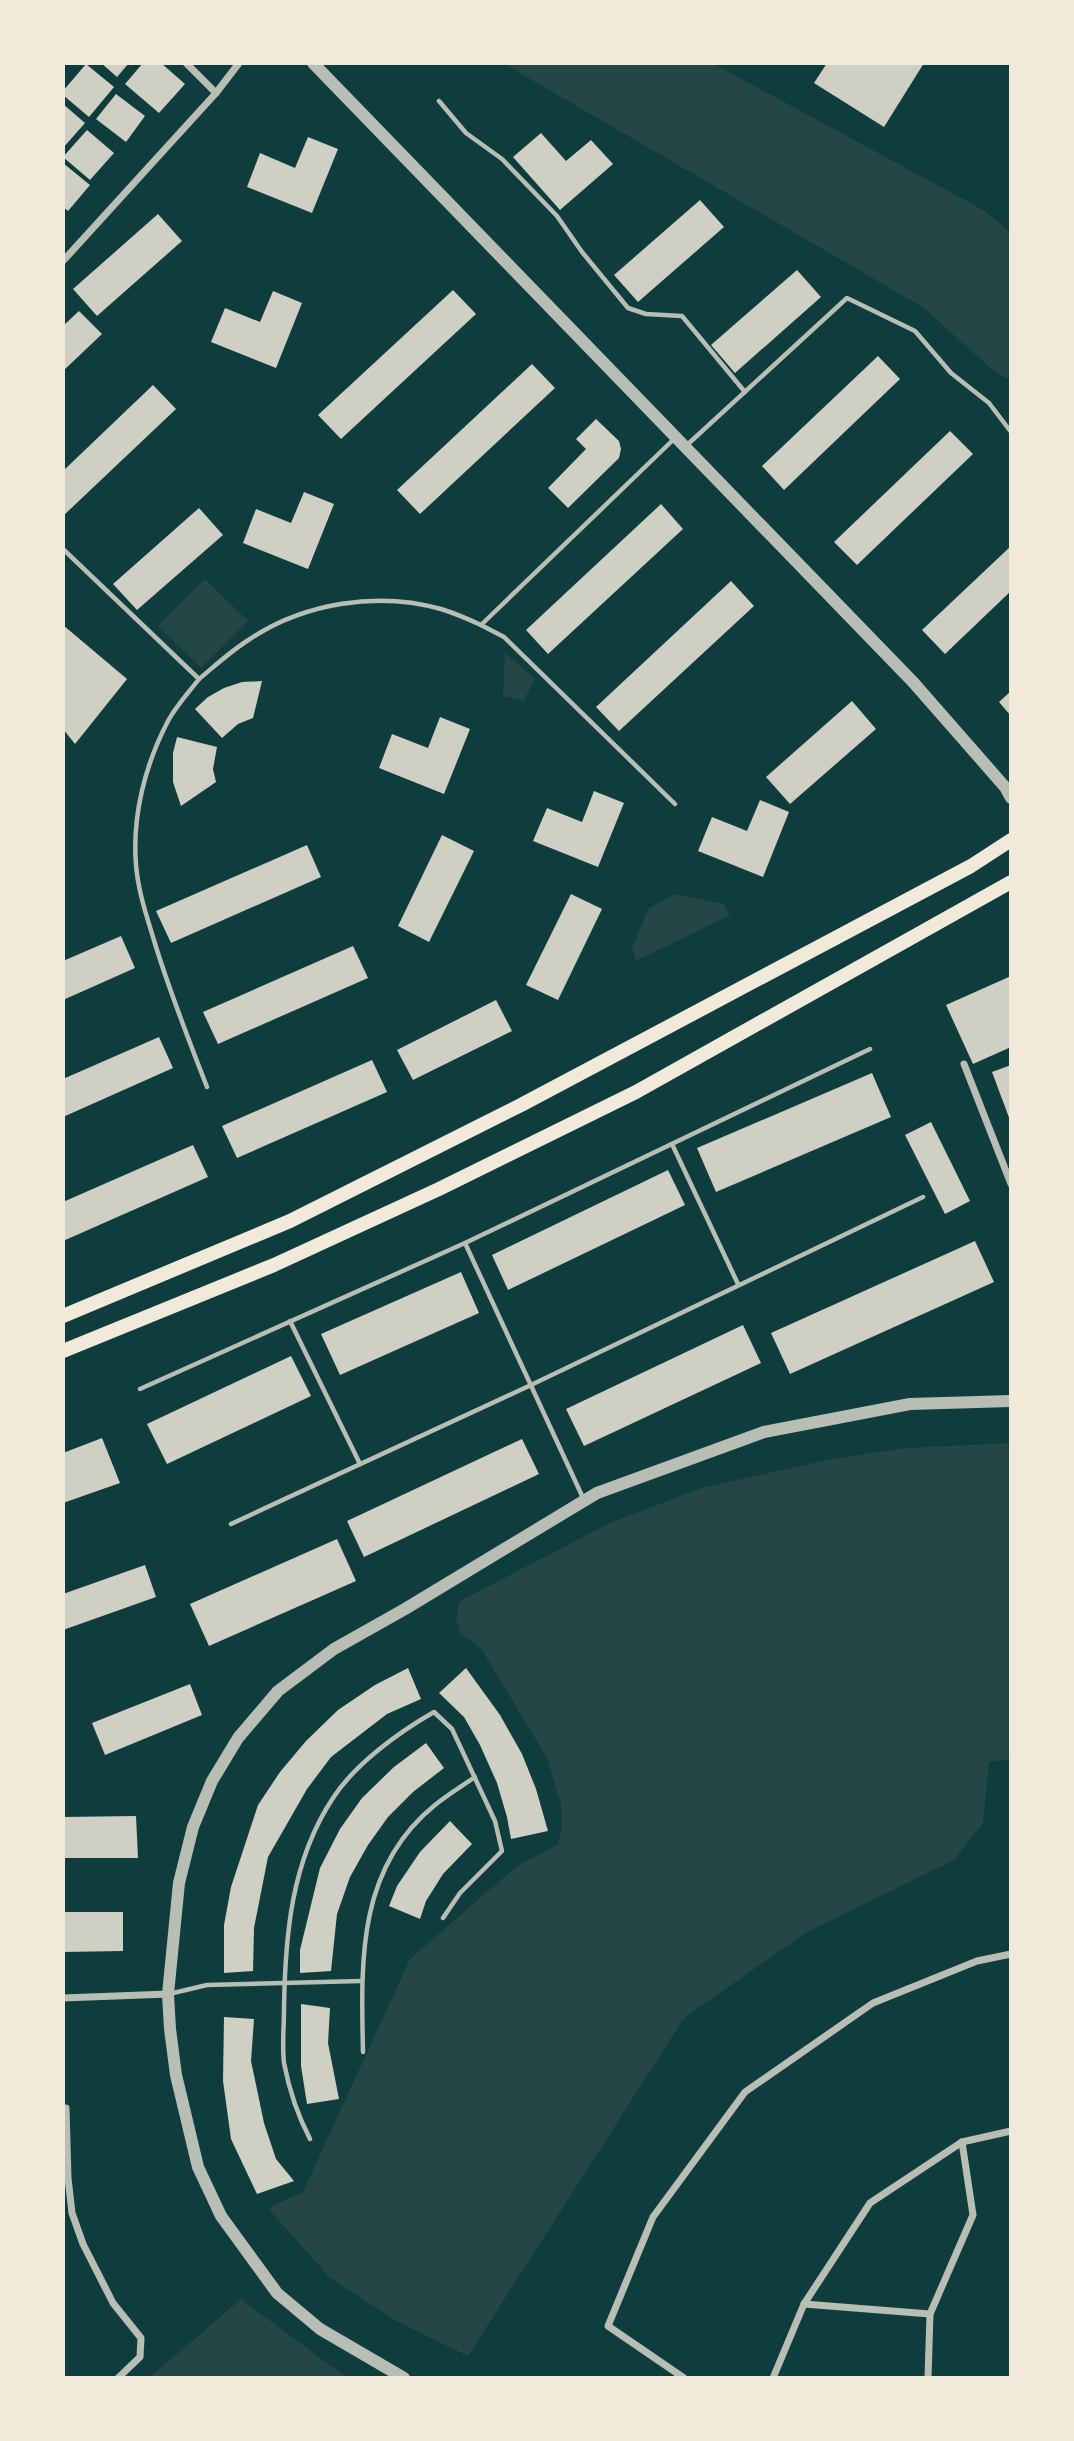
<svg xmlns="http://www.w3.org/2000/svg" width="1074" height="2441" viewBox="0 0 1074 2441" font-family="Raleway,sans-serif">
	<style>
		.green { fill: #244646 }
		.building { fill: #cfcfc3 }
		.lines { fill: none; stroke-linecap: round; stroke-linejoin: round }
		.service { stroke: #b8beb3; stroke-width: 4.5 }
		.minor { stroke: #b8beb3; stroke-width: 7 }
		.tertiary { stroke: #b8beb3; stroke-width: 12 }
		.secondary { stroke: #f1e9da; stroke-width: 14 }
	</style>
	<rect width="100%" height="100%" fill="#0f3d3e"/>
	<g class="green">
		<polygon points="503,63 712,63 985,211 1011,233 1011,381 989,367 924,308"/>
		<polygon points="205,579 248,621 201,668 158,626"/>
		<polygon points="505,653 535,679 524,700 503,696"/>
		<polygon points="676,894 723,904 730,915 636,961 632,948 649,908"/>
		<polygon points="1011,1443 1011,1759 989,1762 983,1823 954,1860 807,1932 684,2018 468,2356 396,2321 329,2277 268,2208 303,2192 410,1959 517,1866 558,1845 562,1825 561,1804 547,1758 482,1650 460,1633 456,1617 460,1601 610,1523 701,1488 832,1459 906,1448"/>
		<polygon points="241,2299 347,2378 149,2378"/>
	</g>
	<g class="building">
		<polygon points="101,63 129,63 117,77"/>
		<polygon points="143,63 161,63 185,84 159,113 125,84"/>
		<polygon points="827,63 924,63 884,127 814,83"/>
		<polygon points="86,64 114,87 89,117 63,95 63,91"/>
		<polygon points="116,94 145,116 126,142 96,119"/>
		<polygon points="63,104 85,123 63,148"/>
		<polygon points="87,130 114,153 90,180 63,157"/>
		<polygon points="541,133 566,161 591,140 613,164 560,210 513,157"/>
		<polygon points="308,137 338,149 312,213 247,187 260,153 295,168"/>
		<polygon points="63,163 90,185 68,211 63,207"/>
		<polygon points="700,200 724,227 638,302 614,275"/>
		<polygon points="158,214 182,241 97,316 73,289"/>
		<polygon points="797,270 821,297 735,373 711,345"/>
		<polygon points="453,290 476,314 341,439 318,415"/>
		<polygon points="273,291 302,303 276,368 211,342 225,308 260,322"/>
		<polygon points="79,311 102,334 63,371 63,326"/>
		<polygon points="878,356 900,379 784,490 762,466"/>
		<polygon points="532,364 555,388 420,514 397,490"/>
		<polygon points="153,385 176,409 63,516 63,471"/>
		<polygon points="596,419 619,441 621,449 619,458 568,508 548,488 586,449 576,439"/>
		<polygon points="950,431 973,454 857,565 834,542"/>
		<polygon points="304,492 334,504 308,569 243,543 256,509 291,523"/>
		<polygon points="661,504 683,529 548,654 526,630"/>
		<polygon points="199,508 223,535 137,610 113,584"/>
		<polygon points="1011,546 1011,591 945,654 922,630"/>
		<polygon points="731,581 754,606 619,731 596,707"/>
		<polygon points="63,625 127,679 75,744 63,729"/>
		<polygon points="262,681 253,718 238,724 222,738 195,709 208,697 224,688 242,682"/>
		<polygon points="1011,691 1011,716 999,702"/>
		<polygon points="852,701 876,729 790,804 766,777"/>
		<polygon points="440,717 470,729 444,794 379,768 392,734 428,748"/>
		<polygon points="177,737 217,747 213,769 216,782 181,806 173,782 173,753"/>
		<polygon points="594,791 624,803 598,867 533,841 547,808 582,822"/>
		<polygon points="760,800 789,812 763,877 698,851 712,817 747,831"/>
		<polygon points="442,835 474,851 429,942 398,926"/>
		<polygon points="307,845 321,877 171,943 156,911"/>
		<polygon points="571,894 602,909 558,1000 526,985"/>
		<polygon points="121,936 135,968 63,1000 63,961"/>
		<polygon points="353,946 368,978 218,1044 203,1012"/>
		<polygon points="1011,976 1011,1047 973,1064 946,1005"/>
		<polygon points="496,1000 512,1031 413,1080 397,1050"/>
		<polygon points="159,1037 173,1068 63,1117 63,1079"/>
		<polygon points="372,1060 387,1092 237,1158 222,1126"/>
		<polygon points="1011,1065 1011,1123 992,1072"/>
		<polygon points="872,1073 891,1117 716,1192 697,1148"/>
		<polygon points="931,1122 970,1201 945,1214 905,1135"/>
		<polygon points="193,1145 208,1177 63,1241 63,1202"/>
		<polygon points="668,1170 685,1205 508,1290 492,1255"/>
		<polygon points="975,1241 994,1282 790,1374 771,1333"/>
		<polygon points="461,1272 479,1313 340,1375 321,1334"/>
		<polygon points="743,1325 761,1363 584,1446 566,1409"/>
		<polygon points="291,1356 311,1396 167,1464 147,1424"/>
		<polygon points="102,1438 120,1483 63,1503 63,1453"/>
		<polygon points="522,1439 539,1474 364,1557 347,1521"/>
		<polygon points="337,1539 356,1581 209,1646 190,1604"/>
		<polygon points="145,1565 156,1597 63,1630 63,1594"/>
		<polygon points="408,1668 421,1699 387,1714 331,1757 307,1789 268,1857 254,1928 253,1971 224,1973 224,1925 231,1887 258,1805 280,1772 306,1741 338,1710 375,1685"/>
		<polygon points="466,1668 500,1715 522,1754 536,1789 548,1831 511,1839 507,1817 497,1783 480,1745 464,1717 439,1693"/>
		<polygon points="190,1684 202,1715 105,1755 92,1723"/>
		<polygon points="426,1743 444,1768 413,1792 388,1817 368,1845 350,1877 337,1914 331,1971 300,1973 300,1950 320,1868 340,1829 362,1798 394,1767"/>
		<polygon points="136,1816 138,1858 63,1858 63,1817"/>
		<polygon points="450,1821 472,1844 443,1874 426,1901 420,1919 389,1906 397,1886 420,1852"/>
		<polygon points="63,1912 123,1912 123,1951 63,1952"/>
		<polygon points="301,2004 330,2008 328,2043 339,2099 307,2104 301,2066"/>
		<polygon points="224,2017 254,2019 251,2061 264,2123 276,2159 294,2181 257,2194 231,2139 223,2081"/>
	</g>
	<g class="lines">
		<g class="service">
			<polyline points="439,101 466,133 502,159 557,216 582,252 628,308 646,314 682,316 745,392"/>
			<polyline points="687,445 847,298 915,331 951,373 989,403 1011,432"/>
			<path d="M63,549L199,679C216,665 232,650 250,639C304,603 378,591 441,609C454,613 468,619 481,625L674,439"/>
			<polyline points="481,625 504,637 675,804"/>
			<path d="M199,679C189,692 176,706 168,721C145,765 132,816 136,865C138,890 146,914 153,937C168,988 188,1038 207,1087"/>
			<polyline points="672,1144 738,1284"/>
			<polyline points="465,1243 584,1500"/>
			<polyline points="290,1321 360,1464"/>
			<polyline points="140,1389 465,1243 870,1049"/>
			<polyline points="231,1524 531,1385 923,1197"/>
			<polyline points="169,1994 207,1985 361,1981"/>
			<path d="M363,2052C361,1961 357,1868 435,1805C447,1795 462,1786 475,1777"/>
			<path d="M310,2139C298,2116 289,2089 284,2063C282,2046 284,2027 284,2009C285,1937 291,1861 333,1798C355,1764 399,1732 434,1712L452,1729L495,1821L502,1851L460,1893L443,1918"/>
		</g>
		<g class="minor">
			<polyline points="186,63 216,93"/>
			<polyline points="63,261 216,93 239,63"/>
			<polyline points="964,1064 1011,1184"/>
			<polyline points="63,1998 168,1994"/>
			<polyline points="63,2108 66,2108 68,2178 72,2213 83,2244 113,2303 141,2338 140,2357 118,2378"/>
			<polyline points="804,2304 930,2314"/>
			<polyline points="684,2378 608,2326 653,2217 745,2092 873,2003 977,1961 1011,1954"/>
			<polyline points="773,2378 804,2304 870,2203 962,2142 1011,2131"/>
			<polyline points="928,2378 930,2314 973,2215 962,2142"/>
		</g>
		<g class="tertiary">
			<polyline points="313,63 913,682 1005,787 1011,798"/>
			<polyline points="404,2378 320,2329 277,2293 221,2216 198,2167 176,2075 170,2029 168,1994 179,1883 193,1827 212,1781 238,1738 278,1691 334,1649 405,1609 597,1493 764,1432 910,1404 1011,1401"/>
		</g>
		<g class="secondary">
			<polyline points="63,1316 290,1221 521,1105 971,866 1011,840"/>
			<polyline points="63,1351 274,1265 439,1189 636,1092 1011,882"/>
		</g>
	</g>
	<rect width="1074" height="2441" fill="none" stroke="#f1e9da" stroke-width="130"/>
</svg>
